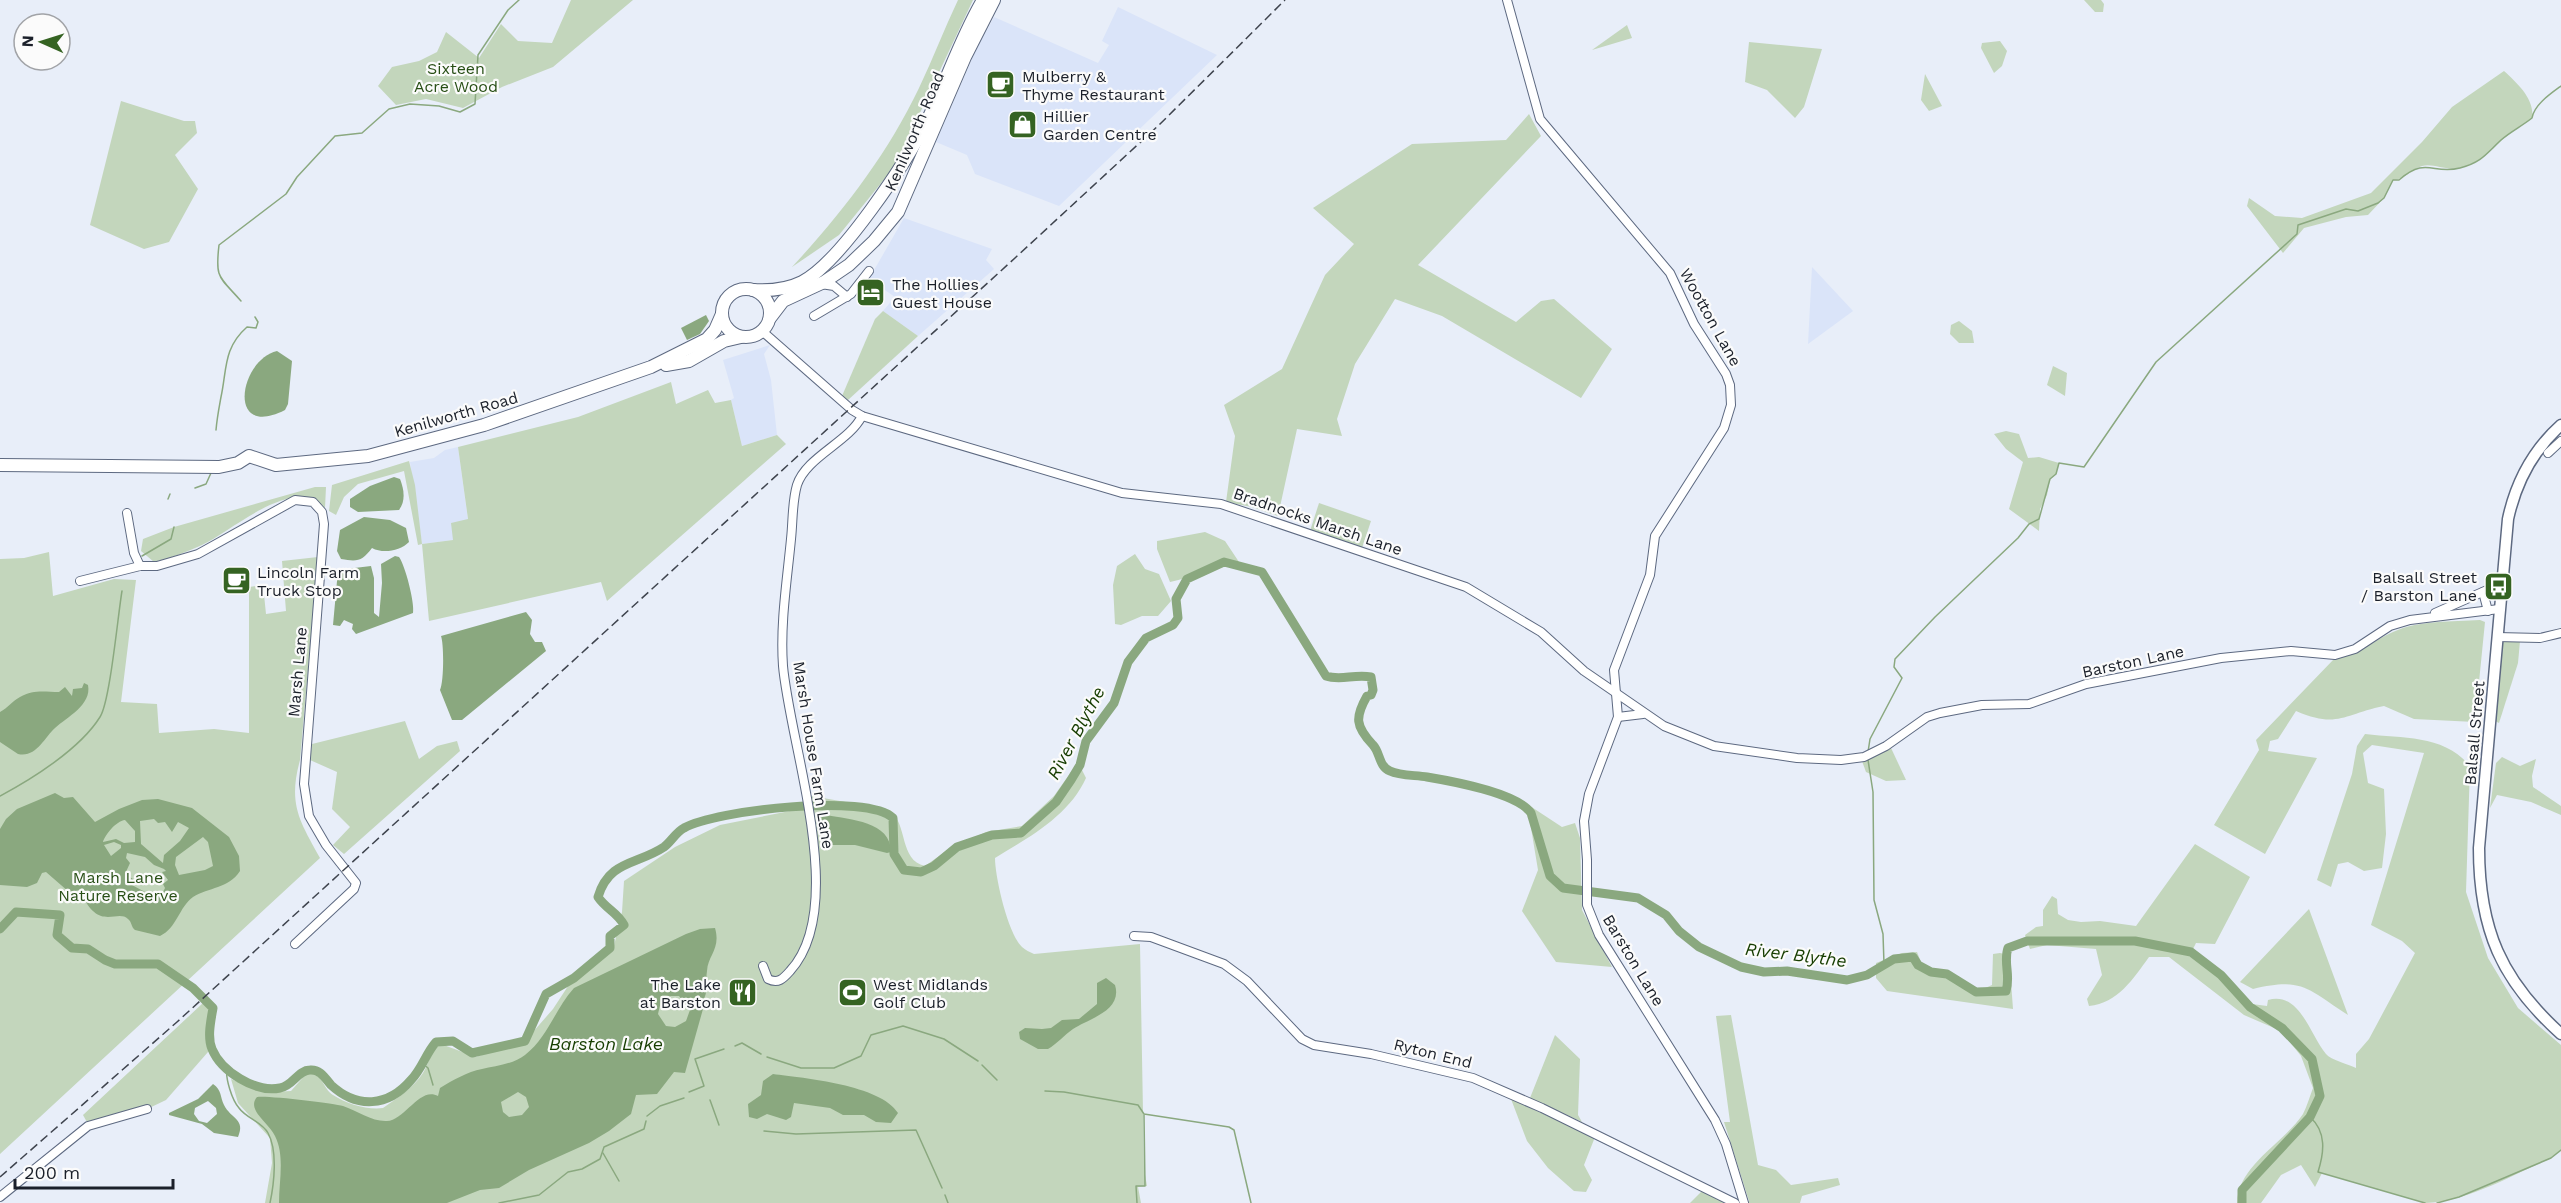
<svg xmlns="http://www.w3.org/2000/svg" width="2561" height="1203" viewBox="0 0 2561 1203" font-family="'Work Sans',sans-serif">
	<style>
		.built { fill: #dae4f9 }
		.green { fill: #c3d6bc }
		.water { fill: #8aa87f; fill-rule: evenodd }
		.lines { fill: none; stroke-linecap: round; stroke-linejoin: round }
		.stream { stroke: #8aa87f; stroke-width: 1.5 }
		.river { stroke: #8aa87f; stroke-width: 9 }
		.minor-casing { stroke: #5d6981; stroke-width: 10 }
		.major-casing { stroke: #5d6981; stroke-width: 13 }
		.highway-casing { stroke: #5d6981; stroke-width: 14 }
		.minor { stroke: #fff; stroke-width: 8 }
		.major { stroke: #fff; stroke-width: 10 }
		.highway { stroke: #fff; stroke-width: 12 }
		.rail { stroke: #3f444e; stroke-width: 1.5; stroke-dasharray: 9 4.5; stroke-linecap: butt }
		.labels { text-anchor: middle; stroke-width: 4.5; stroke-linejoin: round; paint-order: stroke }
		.park-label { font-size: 16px; fill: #284f16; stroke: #fbfbfb }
		.poi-label { font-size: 16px; fill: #1b202a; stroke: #fbfbfb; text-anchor: start }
		.street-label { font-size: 16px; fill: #1b202a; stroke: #fbfbfb }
		.water-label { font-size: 18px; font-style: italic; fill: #163d01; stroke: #fbfbfb }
	</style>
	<rect width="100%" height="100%" fill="#e8eef9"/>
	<g class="built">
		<polygon points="1118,7 1217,55 1059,206 975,174 967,155 936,142 975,52 994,17 1098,63 1109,45 1102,41"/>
		<polygon points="904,218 992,249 986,260 994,269 918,336 883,311 895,297 869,279"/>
		<polygon points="1812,267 1853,311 1808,344"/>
		<polygon points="770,345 764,354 771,380 777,435 742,446 731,400 734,398 723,360"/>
		<polygon points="458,447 468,520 453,540 422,544 410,462 434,458 445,450"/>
	</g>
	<g class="green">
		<polygon points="571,0 633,0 553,67 502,87 463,108 426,99 396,105 378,86 392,67 419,61 437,52 446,32 479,58 501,24 518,41 552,43"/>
		<path d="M958,0H973L895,166L839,235L792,267C842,213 887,155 919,88C933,59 944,29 958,0Z"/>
		<polygon points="2084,0 2101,0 2104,4 2103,12 2095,12"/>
		<polygon points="1627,25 1632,38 1592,50"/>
		<polygon points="2000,41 2007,51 2002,66 1994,73 1981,48 1982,43"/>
		<polygon points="1749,42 1822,49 1804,107 1795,118 1767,90 1745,82"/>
		<path d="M2504,71C2517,83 2535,99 2532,118C2522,126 2510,132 2501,141C2487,154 2479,163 2459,168C2446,171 2433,163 2422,166C2411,169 2404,180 2393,180L2384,198L2368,215L2346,217L2304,228L2283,253L2247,206L2249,198L2275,216L2302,218L2371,193L2422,142L2452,107Z"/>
		<polygon points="1925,74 1942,106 1929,111 1921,100"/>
		<polygon points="121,101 184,121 195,121 197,133 175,155 198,189 169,242 144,249 90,225"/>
		<polygon points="1529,114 1541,136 1418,265 1516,322 1541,301 1554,299 1612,349 1581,398 1442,316 1395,299 1355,364 1337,419 1342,436 1297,429 1278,516 1252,507 1226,502 1235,436 1224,405 1282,369 1325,275 1354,244 1313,208 1412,144 1506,140"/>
		<polygon points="883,311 918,336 848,400 842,396 875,319"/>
		<polygon points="1959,321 1972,331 1974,343 1959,343 1950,334 1951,325"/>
		<polygon points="2053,366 2067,373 2065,396 2047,385"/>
		<polygon points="671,382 676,404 708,390 715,403 731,400 742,446 777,435 786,444 607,601 601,582 429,621 422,544 418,545 404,471 358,484 344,497 336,515 329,511 332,485 409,461 415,485 422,544 453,540 451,523 468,519 458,447 578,417"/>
		<polygon points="2006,431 2019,434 2028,458 2039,457 2059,463 2056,474 2050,479 2047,495 2040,509 2039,531 2009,509 2023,462 2006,449 1994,434"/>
		<path d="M315,487H326L325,508C295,473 232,531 202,545C187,552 170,558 154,562L141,551L143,539L174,527Z"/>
		<polygon points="1319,503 1371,521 1362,548 1310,531"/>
		<path d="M1205,532L1225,541L1241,565C1213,560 1197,577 1170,582L1157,549V541Z"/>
		<path d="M49,552L53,596L114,579L136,580L121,702L157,704L159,733L214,729L249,733V587L263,585L266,614L286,611L282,561L318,557L300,760C288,804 299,820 320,858L0,1154V559L24,558Z"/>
		<polygon points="1135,554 1145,569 1159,574 1171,601 1158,616 1142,616 1121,625 1115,624 1113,585 1117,566"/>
		<path d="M2480,620L2485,622L2475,722L2414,719L2384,706C2344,714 2338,729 2296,711L2278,739L2270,741L2268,751L2317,758L2265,854L2214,825L2259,750L2256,740L2334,659C2356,656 2373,641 2393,632C2419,620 2452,622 2480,620Z"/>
		<polygon points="2503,641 2520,641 2518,663 2499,723 2495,721"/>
		<polygon points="405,721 419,759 437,746 457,741 460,751 344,854 333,845 350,827 332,809 337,772 310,760 312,744"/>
		<path d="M2365,734C2404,739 2443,734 2470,766L2466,892L2488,958L2518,1008L2561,1045V1150L2551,1158C2515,1174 2465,1203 2425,1203L2322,1173L2315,1187L2301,1165L2281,1175L2261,1203H2237C2238,1165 2284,1143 2303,1114C2307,1106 2310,1096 2313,1088L2301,1056L2281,1031L2244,1015L2169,957H2149C2133,979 2118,1003 2089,1006L2087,999L2102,975L2096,949L2047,945L2030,949L2025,935L2036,927L2043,926V910L2052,896L2057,899L2058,914L2068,920L2081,922L2100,921L2136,926L2195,844L2250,877L2215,944L2196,943L2190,955L2252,1004L2267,1006L2268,1000C2300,991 2310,1035 2326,1054C2331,1060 2348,1064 2356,1068V1054L2369,1039L2415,953L2402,941L2371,925L2424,753L2372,745L2363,753L2368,783L2384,789L2386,834L2382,868L2364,871L2348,862L2338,864L2331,887L2317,880L2352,774L2357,746Z"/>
		<polygon points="1891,748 1906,780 1886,781 1866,772 1862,761"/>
		<polygon points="2502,757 2520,766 2536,759 2532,776 2533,787 2561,806 2561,815 2531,802 2497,795 2490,808 2496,763"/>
		<path d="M1078,762L1086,778C1069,816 1028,838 995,858C995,877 1008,934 1022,947C1025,950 1030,952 1034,954L1140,944L1144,1169L1147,1186L1138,1187L1141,1203H265L272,1163L270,1138L238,1103L231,1079C252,1088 269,1093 291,1091L306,1074C323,1071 322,1088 333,1095C347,1104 367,1110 383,1108C397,1098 413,1088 423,1073C429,1063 431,1050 441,1044L476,1057L526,1040L553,1009L574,977L613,950L622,912L624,881L675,847L720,825L810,807L812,796L890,810C908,825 899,860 925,866L946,851L986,832L1022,826L1054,796Z"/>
		<polygon points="1527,804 1562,827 1575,823 1580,838 1582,910 1612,967 1556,962 1522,911 1538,870"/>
		<path d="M2309,909L2348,1015C2307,989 2303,977 2253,989L2240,982Z"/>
		<polygon points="1917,952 1925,972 1937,976 1947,974 1976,992 1992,985 1993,954 2000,953 2009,955 2013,1009 1887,991 1876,978 1876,963 1902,953"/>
		<polygon points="203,1003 210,1011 207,1032 208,1052 166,1100 145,1110 88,1124 83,1115"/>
		<polygon points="1731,1015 1758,1165 1776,1170 1791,1185 1838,1178 1840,1185 1802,1196 1800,1203 1747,1203 1749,1201 1724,1122 1730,1122 1716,1016"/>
		<polygon points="1555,1035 1580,1059 1578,1115 1582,1122 1530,1098"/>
		<polygon points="1511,1099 1595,1137 1584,1165 1592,1180 1586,1192 1574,1191 1548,1168 1527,1141"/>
		<polygon points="1703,1190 1724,1203 1690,1203"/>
	</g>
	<g class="water">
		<polygon points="706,315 709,321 700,334 687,340 681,328"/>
		<path d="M277,351L292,361L288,404L285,410C226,440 239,360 277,351Z"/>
		<path d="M394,477L400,479C404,489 406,501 399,510L358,512L350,507V499L370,486Z"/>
		<path d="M364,517L390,520L406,528L409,542C400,551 383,554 372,548C362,561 358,562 341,559L337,551L340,530Z"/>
		<path d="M395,556L399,557C405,565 415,603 413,613L356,634L352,629L353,624L344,620L340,626L333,625L338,570L371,566L374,578V613L379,617L382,583L381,564Z"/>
		<path d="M526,612L532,620L530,634L535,642H542L546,651L462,720H452L440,690C444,682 444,644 441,636Z"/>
		<path d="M84,683L88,685C92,705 67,717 55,728C44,738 36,758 18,754L0,742V712C8,708 12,701 20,697C34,689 45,692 59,692L65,687L72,696L73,689L82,688Z"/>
		<path d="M55,793L64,798L73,797L95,822L119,809L142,800L158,799L192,808L229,837L239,856L240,871C228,889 209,887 193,897C179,907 177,928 160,936L135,930C131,927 132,922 128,919C117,908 98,934 80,890L69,892L46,872L42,873L37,883L27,887L0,885V829L6,819L17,809ZM154,819L158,823L165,822L172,832L178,822L189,828L180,841L164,855L163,863L141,844L140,821ZM125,820L135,831V842L124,843L116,839L103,842C105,835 116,821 125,820ZM203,837L208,842L213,866L205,870L179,875L175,865L176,857ZM114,842L121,845V848L111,856L104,845ZM127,853L145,857L154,865L164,869L166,871L162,872L168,880L163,884L165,888L162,894L145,892L132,885L133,879L125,874L130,863L126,858Z"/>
		<path d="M827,815C850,820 891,821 891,852L887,853L855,845H824L819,831V817Z"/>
		<path d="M715,928C721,949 708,955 707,971C705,983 710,994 700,1004L703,1009L685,1073L674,1072L657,1094L636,1095L631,1114L609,1131L589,1143L529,1170L499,1188L480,1190L447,1203H279C279,1181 285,1156 275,1136C269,1123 246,1110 257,1097C264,1095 334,1103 343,1106C357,1111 373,1122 387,1121C405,1120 420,1086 438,1096L440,1088C453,1080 467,1072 482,1069C495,1066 514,1064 525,1055C548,1037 555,1009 574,988L686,934L700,929ZM671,996H679L690,1010L686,1021L675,1027L666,1026L658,1014L661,1001ZM518,1092L526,1097L529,1107L522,1115L509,1117L503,1112L501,1102Z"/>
		<path d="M1106,978L1115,985C1123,1011 1088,1019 1073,1029C1064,1035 1057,1044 1048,1049H1038L1020,1039L1019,1032L1025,1028L1042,1029L1051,1028L1062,1020L1079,1019L1097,1004V983Z"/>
		<path d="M773,1074C804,1078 881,1085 898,1113L891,1123L876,1122L864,1115H843L830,1108L794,1103L791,1117L786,1120L767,1114L757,1119L749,1117L748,1104L761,1095L763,1081Z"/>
		<path d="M213,1084C222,1090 220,1097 224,1105C231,1119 246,1119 238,1137L214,1133L202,1124L169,1115V1113L198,1099ZM208,1101L216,1108L217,1114L207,1123L199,1121L194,1114L195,1108Z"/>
	</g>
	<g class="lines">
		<g class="stream">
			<path d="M241,301C219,276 215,279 219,245L286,194L297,177L335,136L362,133L389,109L410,104L439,106L460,112L475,104L478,55L508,10L519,0"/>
			<path d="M216,430C217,418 219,408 221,397C227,370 223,348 247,327L256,328L258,322L255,317"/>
			<polyline points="195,488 206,484 211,473"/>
			<polyline points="168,499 170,494"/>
			<polyline points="142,556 171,539 174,527"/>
			<path d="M1868,752L1870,739L1902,678L1894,667L1895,659L1935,617L2018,538L2029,524L2039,519L2050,479L2056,474L2059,463L2084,467L2156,362L2297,234L2298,225L2346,209L2358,211L2378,203L2384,198L2393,180H2399C2427,156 2432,175 2460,168C2482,162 2486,154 2501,140C2510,132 2522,126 2532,118C2534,105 2550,94 2561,86"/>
			<polyline points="1868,760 1873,792 1874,900 1883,934 1884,964"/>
			<path d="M0,796C32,779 80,749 100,717C110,702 118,614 122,591"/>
			<polyline points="735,1046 742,1043 761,1054"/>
			<polyline points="767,1057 801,1068 834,1068 861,1056 871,1035 903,1026 944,1039 978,1061"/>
			<polyline points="422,1063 428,1068 433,1085"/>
			<polyline points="982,1065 997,1080"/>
			<path d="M227,1068C225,1078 232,1100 239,1108C246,1118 262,1122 268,1133C278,1151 274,1184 270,1203"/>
			<polyline points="1045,1091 1064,1092 1138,1105 1144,1114 1229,1127 1234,1130 1251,1203"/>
			<polyline points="689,1092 704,1086 695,1059 724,1049"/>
			<polyline points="710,1100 719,1125"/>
			<polyline points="647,1116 660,1106 684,1098"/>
			<path d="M2310,1117C2327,1132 2324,1153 2318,1172L2425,1203"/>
			<polyline points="764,1131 796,1134 916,1130 942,1188"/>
			<polyline points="603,1153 619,1181"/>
			<polyline points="945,1195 948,1203"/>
			<polyline points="499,1203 539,1195 568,1172 582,1169 600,1159 604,1147 644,1129 646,1121"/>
			<polyline points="1137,1203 1136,1186 1145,1186 1144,1115"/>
			<polyline points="2437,1203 2459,1197 2551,1158 2561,1150"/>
		</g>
		<path class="river" d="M0,929L16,912L60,915L57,935L72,948L88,949L105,960L115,964H158L193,988L213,1008C211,1020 207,1037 212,1049C221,1071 255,1093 280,1088C293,1086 298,1070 310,1070C320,1069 325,1078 331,1085C357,1109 388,1107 411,1080C422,1069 426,1053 436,1042L453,1041L472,1053L525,1041L546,994L574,978L610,948V936L624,925C617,912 606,909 598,897C609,860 637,865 664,847C671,842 676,832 684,828C715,810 868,793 893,818L894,854L904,870L921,872L934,866L957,847L992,835L1021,833L1056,802L1071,780L1080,765L1086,741L1114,703L1128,662L1146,638L1173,625L1178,618L1176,599L1187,579L1224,562L1262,572L1326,676C1340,681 1354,674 1371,677L1373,690L1371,695L1367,696C1355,717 1355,726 1373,745C1380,752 1379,767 1390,771C1400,776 1416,775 1427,777C1451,781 1517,793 1531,813L1550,876L1563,888L1638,898L1666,915L1679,931L1699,947L1741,967L1764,972L1787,971L1847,980L1867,975L1894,959L1913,957L1918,965L1931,972L1947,974L1976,992L2006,991C2011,976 2003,962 2008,948L2027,941H2135L2191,952L2221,975L2250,1007L2282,1028L2312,1059L2320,1096L2310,1117L2242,1190V1203"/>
		<defs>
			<g id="minor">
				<polyline points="1507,0 1540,119 1670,273 1694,324 1726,374 1730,385 1731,405 1724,428 1655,536 1650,575 1614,670 1618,717 1589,794 1584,821 1587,860 1587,905 1599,935 1715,1120 1726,1144 1744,1203"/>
				<polyline points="821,284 834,286 847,297"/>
				<polyline points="814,316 851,294 869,271"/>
				<polyline points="762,331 852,410 862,416 1122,493 1221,504 1466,587 1541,632 1584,671 1664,726 1714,746 1797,758 1841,760 1864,757 1886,746 1927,717 1940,713 1982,705 2029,704 2086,684 2221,658 2291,651 2335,655 2355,649 2390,626 2410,620 2499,609"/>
				<polyline points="2548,453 2561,441"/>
				<polyline points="127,513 134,553 140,566"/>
				<polyline points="80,581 140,566 157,566 198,554 295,500 313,502 322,512 324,524 304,784 309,816 326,845 356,883 354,889 295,944"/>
				<polyline points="2483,592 2488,611"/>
				<polyline points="2435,613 2487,590"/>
				<polyline points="2497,637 2540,638 2561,633"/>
				<polyline points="1618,717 1643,714"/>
				<polyline points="1134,936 1151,937 1224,964 1247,981 1302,1039 1314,1045 1371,1054 1473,1078 1542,1108 1735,1203"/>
				<path d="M763,966L768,979C778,984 783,979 790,971C849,907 790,746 783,666C780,624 787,581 791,539C793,521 792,502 797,485C806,457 849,442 862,416"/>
				<polyline points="0,1197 88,1126 147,1109"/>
			</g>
			<path id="major" d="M2561,425C2532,451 2516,482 2508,519L2479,848C2479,929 2501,980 2561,1034"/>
			<g id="highway">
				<circle cx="746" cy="313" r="24"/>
				<path d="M753,290C770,291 786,290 802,282C841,262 907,161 927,121C947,81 960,39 983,0"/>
				<polyline points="770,318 783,301 824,282 849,265 874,241 898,212 965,57 994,0"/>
				<polyline points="666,365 689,361 724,341 741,337"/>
				<polyline points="0,465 219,467 238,463 249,456 276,465 368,456 484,425 651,367 707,339 715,330 722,314"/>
			</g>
		</defs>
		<use href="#minor" class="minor-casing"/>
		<use href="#major" class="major-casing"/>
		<use href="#highway" class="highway-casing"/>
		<use href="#minor" class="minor"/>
		<use href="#major" class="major"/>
		<use href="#highway" class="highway"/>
		<polyline class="rail" points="0,1177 177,1022 1015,258 1159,125 1285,0"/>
	</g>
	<defs>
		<symbol id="cafe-square" viewBox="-11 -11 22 22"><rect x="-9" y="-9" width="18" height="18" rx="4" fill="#356322" stroke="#fbfbfb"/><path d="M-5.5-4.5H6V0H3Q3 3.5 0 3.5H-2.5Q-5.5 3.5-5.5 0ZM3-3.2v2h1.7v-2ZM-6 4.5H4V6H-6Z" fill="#fff"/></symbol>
		<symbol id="shop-square" viewBox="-11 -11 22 22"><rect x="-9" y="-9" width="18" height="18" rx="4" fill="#356322" stroke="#fbfbfb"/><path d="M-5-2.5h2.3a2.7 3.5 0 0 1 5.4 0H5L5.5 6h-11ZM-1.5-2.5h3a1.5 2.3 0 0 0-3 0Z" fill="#fff"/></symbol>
		<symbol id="hotel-square" viewBox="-11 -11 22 22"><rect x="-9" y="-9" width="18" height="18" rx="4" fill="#356322" stroke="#fbfbfb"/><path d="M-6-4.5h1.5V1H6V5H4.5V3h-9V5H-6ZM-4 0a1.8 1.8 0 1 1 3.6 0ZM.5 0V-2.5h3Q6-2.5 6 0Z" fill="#fff"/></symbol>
		<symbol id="bus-square" viewBox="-11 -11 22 22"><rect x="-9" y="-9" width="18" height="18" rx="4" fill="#356322" stroke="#fbfbfb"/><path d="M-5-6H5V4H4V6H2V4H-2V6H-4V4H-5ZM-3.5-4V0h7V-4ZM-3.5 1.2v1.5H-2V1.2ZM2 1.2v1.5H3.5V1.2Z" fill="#fff"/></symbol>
		<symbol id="restaurant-square" viewBox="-11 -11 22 22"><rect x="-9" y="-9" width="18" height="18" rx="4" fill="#356322" stroke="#fbfbfb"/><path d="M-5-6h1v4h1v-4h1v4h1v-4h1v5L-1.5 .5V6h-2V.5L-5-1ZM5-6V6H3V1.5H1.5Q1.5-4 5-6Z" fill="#fff"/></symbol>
		<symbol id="stadium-square" viewBox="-11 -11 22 22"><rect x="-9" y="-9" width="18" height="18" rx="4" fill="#356322" stroke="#fbfbfb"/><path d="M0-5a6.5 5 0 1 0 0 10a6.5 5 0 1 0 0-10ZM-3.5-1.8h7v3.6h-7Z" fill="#fff"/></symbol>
	</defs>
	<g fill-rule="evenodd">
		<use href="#cafe-square" x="984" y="68" width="33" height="33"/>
		<use href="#shop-square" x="1006" y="108" width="33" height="33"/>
		<use href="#hotel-square" x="854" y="276" width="33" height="33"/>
		<use href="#cafe-square" x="220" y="564" width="33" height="33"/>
		<use href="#bus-square" x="2482" y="570" width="33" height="33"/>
		<use href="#restaurant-square" x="726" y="976" width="33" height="33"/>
		<use href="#stadium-square" x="836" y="976" width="33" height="33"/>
	</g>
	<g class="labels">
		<g class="park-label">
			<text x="456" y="74">Sixteen<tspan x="456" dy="18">Acre Wood</tspan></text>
			<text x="118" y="883">Marsh Lane<tspan x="118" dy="18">Nature Reserve</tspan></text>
		</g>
		<g class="poi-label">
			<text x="1022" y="82">Mulberry &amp;<tspan x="1022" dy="18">Thyme Restaurant</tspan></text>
			<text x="1043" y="122">Hillier<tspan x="1043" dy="18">Garden Centre</tspan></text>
			<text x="892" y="290">The Hollies<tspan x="892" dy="18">Guest House</tspan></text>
			<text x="257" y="578">Lincoln Farm<tspan x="257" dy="18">Truck Stop</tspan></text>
			<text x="2477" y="583" text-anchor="end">Balsall Street<tspan x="2477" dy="18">/ Barston Lane</tspan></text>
			<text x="721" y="990" text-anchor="end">The Lake<tspan x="721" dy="18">at Barston</tspan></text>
			<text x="873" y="990">West Midlands<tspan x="873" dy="18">Golf Club</tspan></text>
		</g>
		<g class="street-label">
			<text transform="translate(914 131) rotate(-67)" y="6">Kenilworth Road</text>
			<text transform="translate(1711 317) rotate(61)" y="6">Wootton Lane</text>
			<text transform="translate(456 414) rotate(-16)" y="6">Kenilworth Road</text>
			<text transform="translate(1318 521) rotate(19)" y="6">Bradnocks Marsh Lane</text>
			<text transform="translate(2133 661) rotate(-12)" y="6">Barston Lane</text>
			<text transform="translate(297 672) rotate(-85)" y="6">Marsh Lane</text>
			<text transform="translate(2474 733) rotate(-85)" y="6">Balsall Street</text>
			<text transform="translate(814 755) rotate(81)" y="6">Marsh House Farm Lane</text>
			<text transform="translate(1634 960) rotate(59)" y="6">Barston Lane</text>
			<text transform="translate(1433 1053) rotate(14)" y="6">Ryton End</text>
		</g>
		<g class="water-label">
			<text transform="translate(1076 733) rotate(-62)" y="6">River Blythe</text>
			<text transform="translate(1796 955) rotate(7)" y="6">River Blythe</text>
			<text x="606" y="1050">Barston Lake</text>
		</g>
	</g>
	<g transform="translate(42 42) rotate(273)"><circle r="28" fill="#fbfbfb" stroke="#a1a3a7" stroke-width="1.5"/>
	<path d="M0-4.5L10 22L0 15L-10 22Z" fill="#356322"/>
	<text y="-9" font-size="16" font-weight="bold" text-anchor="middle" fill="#1b202a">N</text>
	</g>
	<path d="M15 1179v9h158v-9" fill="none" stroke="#1b202a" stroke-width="3"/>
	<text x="24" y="1179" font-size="18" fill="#1b202a" stroke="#fbfbfb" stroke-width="4.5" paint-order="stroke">200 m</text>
</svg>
